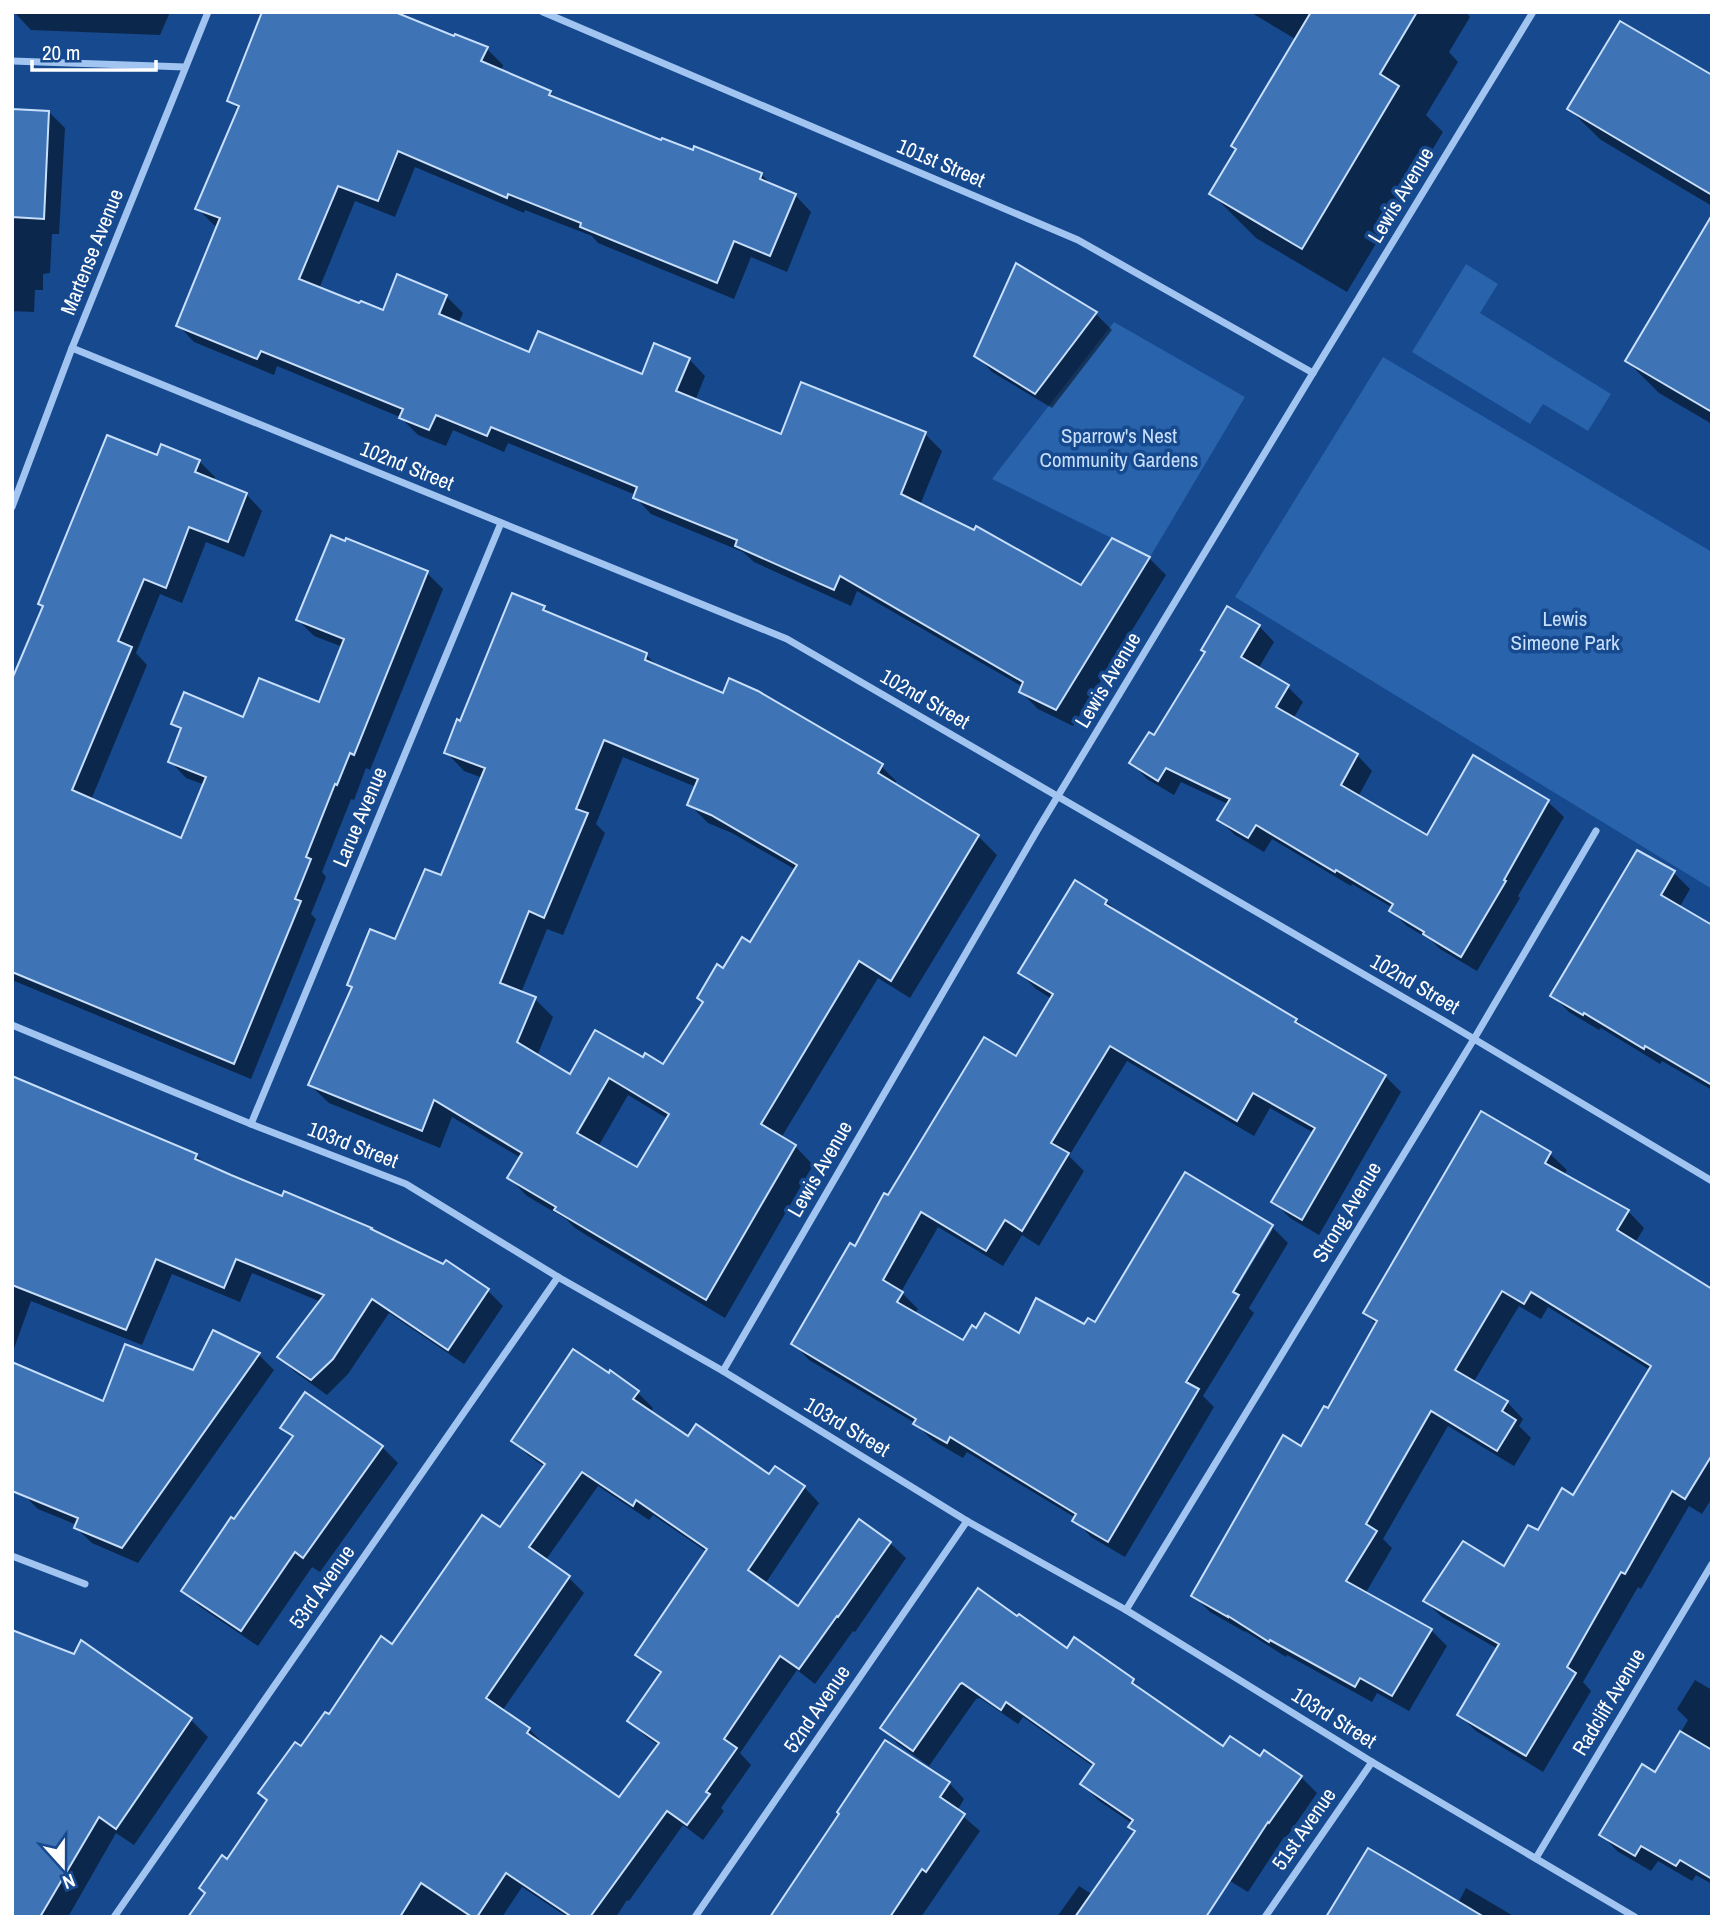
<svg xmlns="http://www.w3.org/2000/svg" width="1724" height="1929" viewBox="0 0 1724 1929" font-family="'Archivo Narrow',sans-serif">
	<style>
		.green { fill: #2863ac }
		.shadow { fill: #0007; fill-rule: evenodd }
		.building { fill: #3e73b6; stroke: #c8dffb; stroke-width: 2; fill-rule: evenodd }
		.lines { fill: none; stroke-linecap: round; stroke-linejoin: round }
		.street { stroke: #a1c4f0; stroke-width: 7 }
		.labels { text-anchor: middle; stroke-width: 7; stroke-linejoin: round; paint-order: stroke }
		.street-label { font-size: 21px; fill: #fff; stroke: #16498e }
		.park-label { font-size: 21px; fill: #c8dffb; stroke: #16498e }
	</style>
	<rect width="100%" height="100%" fill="#16498e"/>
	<g class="green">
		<polygon points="1466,264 1498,284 1480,313 1611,394 1588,431 1543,404 1530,424 1412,352"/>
		<polygon points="1114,322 1245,397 1150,557 992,479"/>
		<polygon points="1383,357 1712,552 1712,889 1235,597"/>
	</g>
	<g class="shadow">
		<polygon points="14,12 170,12 160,35 31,30"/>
		<polygon points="1250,12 1466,12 1470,17 1449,52 1458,62 1426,115 1443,132 1347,292 1256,238 1212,194 1297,40"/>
		<polygon points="454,39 487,49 503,65 501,72 550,92 558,101 662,142 761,174 773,187 795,195 811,212 787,272 751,257 734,299 598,243 592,236 525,210 524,213 415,167 395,217 355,201 319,289 384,312 446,296 463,313 458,324 530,355 643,376 689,359 705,376 695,401 782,436 802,384 925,434 942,451 920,505 1082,588 1149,558 1166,575 1073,726 1038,709 1021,692 1023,687 857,591 851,606 754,562 743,552 651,514 635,497 636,495 508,443 504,452 453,430 446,446 418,435 400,417 277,366 274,375 194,342 178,325 218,227 214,225 197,208 239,110 229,100"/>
		<polygon points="1712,77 1712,206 1601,140 1569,109"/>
		<polygon points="12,110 49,112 65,128 59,234 52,234 50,273 43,274 43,290 35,290 34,312 12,311"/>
		<polygon points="1712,218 1712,424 1659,393 1627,361"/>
		<polygon points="1017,265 1096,314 1112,330 1052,408 992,372 976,355"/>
		<polygon points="158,457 199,461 215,477 213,482 246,494 262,511 244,557 206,542 182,603 160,594 136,653 147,665 91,800 182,840 205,785 186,778 170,761 182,732 173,724 244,720 320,705 343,647 314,636 298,620 427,573 443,589 370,770 366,768 354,800 351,799 322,872 326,877 311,914 316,919 251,1079 12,980 12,683 45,608 40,603"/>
		<path d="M544,608L552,616L646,655L660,668L877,762L896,781V785L978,836L997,855L910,998L878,978L781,1138L795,1146L813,1165L725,1318L591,1238L575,1228L566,1219L527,1196L509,1178L521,1158L452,1117L440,1148L329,1103L310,1085L353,988L350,985L396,942L442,878L483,778L464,771L446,752L461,723ZM623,757L696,787L689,804L708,823L732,833L796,870L751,945L699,998L704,1003L664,1066L643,1060L571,1076L537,1056L553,1017L535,999L521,993L547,929L563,935L605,833L596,824ZM628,1095L668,1119L637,1169L598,1147Z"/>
		<polygon points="1259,626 1274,642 1258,669 1288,687 1303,702 1293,719 1357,755 1372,771 1358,797 1428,838 1474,758 1548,802 1564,817 1518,896 1520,898 1477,971 1440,949 1432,941 1407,926 1391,911 1393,908 1352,884 1351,886 1272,839 1264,852 1235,835 1219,820 1228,804 1181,782 1174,795 1147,779 1132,763"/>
		<polygon points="1638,852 1674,873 1690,889 1679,908 1712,956 1712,1090 1662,1061 1660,1064 1601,1028 1599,1030 1569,1012 1553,996"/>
		<path d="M1106,901L1121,915L1296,1020L1308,1032L1385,1076L1401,1092L1319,1235L1290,1218L1274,1202L1314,1133L1270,1108L1254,1136L1127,1061L1069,1156L1084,1171L1039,1246L1022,1235L1003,1266L938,1227L901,1292L918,1309L915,1314L963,1342L1096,1324L1272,1227L1288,1243L1249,1308L1254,1313L1203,1396L1214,1407L1125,1557L1091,1537L1075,1520L1076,1518L967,1452L963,1458L932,1440L915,1423L809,1360L793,1343L888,1198L1016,1059L1052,999L1036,989L1020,973ZM1269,1229H1273L1230,1300L1227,1298Z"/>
		<polygon points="1481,1114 1550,1154 1567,1170 1564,1175 1628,1211 1644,1228 1635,1243 1712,1291 1712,1498 1702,1514 1689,1506 1641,1589 1638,1587 1583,1682 1591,1691 1543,1772 1476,1731 1459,1715 1498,1649 1442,1617 1425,1601 1505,1569 1574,1497 1650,1370 1548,1307 1541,1319 1519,1306 1473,1383 1507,1402 1523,1419 1519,1426 1531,1438 1514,1466 1448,1426 1383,1539 1392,1548 1365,1594 1431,1630 1447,1646 1409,1711 1377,1693 1372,1702 1287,1655 1286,1657 1245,1631 1245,1632 1210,1612 1193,1595 1329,1410 1377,1325 1365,1313"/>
		<polygon points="196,1155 207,1166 283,1198 285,1193 371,1229 375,1232 488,1291 503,1306 464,1364 389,1313 348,1374 327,1395 295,1372 279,1357 321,1302 252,1273 240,1302 172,1274 142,1345 31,1301 12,1354 12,1217"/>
		<polygon points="213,1333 259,1355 274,1370 138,1563 92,1543 76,1528 77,1525 38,1509 23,1494 104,1403 194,1372"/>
		<path d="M637,1392L653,1408L650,1413L688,1438L770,1476L804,1487L819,1503L765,1584L799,1608L890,1543L906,1558L855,1632L853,1631L815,1684L797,1670L740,1753L751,1765L721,1808L724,1811L703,1840L683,1825L629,1901L627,1900L616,1917H567L522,1887L502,1917H190L268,1802L260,1793L500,1530L545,1467L529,1456L513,1441ZM598,1486L649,1520L653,1515L707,1552L637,1654L661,1675L629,1720L645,1736L659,1746L619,1799L544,1747L545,1745L529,1729L502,1711L584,1593L568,1577L545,1561Z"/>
		<polygon points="283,1428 382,1447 398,1463 320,1572 312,1567 258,1646 199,1606 183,1590 293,1438"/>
		<polygon points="978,1590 1068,1650 1075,1640 1133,1681 1149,1697 1223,1748 1260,1759 1301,1777 1317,1793 1286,1838 1284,1837 1248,1892 1217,1873 1198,1917 1057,1917 1079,1886 1093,1895 1136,1832 1130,1827 1133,1824 1098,1800 1082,1784 1094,1767 1023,1717 1018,1724 980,1698 976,1699 929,1766 898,1744 882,1728"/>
		<polygon points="82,1642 191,1720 208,1737 134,1845 116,1833 68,1917 12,1917 75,1657"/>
		<polygon points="1695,1680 1712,1690 1712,1884 1696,1875 1692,1881 1658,1861 1651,1871 1617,1851 1601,1834 1656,1774 1688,1720 1677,1709"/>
		<polygon points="949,1783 964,1799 957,1811 980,1831 921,1917 769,1917 781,1899 783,1900"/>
		<polygon points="1466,1888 1515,1917 1328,1917 1458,1903"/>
	</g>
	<g class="building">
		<polygon points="262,12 395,12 454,36 455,34 488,47 481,61 551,91 549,95 661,140 662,138 693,150 694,146 762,173 760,179 796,194 770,256 734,241 717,283 580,227 581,223 508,194 507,198 398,151 378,201 338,186 299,279 359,303 361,301 383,310 397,274 447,295 439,314 529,352 538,331 642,374 654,343 690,358 676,391 781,434 801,382 926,432 901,494 974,530 976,526 1081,585 1112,538 1150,557 1056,710 1019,692 1023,682 840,576 834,590 735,546 737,540 633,498 637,487 491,427 487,436 436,415 429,430 399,418 403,409 261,351 257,359 176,326 220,218 195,209 239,106 227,101"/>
		<polygon points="1311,12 1417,12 1380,74 1399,86 1302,249 1209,194 1236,149 1231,146"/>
		<polygon points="1620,21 1712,75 1712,195 1567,109"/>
		<polygon points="12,109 49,111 44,219 12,217"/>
		<polygon points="1712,215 1712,412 1625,361"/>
		<polygon points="1016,263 1097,312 1035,394 974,356"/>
		<polygon points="107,435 157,455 161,444 200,460 195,472 247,493 228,542 189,527 166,588 144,579 118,641 132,647 72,790 181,838 206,777 168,762 181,728 171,724 184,692 243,717 259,678 319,702 344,639 296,620 331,535 345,541 346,538 428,571 354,755 350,753 337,785 335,784 306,857 311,859 295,899 301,901 234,1064 12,972 12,679 43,606 38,604"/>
		<path d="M512,593L545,606L543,610L647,653L645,660L723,693L729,678L758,691L883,764L878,773L979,835L891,981L859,961L761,1124L796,1145L706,1300L571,1220L554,1210L556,1207L507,1178L522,1153L434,1100L422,1131L308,1085L352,987L347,985L370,929L395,939L425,869L441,875L471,802L485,768L444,753L457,719L460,721ZM604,740L698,779L687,805L711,815L797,865L750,942L742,937L723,968L717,964L697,998L703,1002L663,1064L645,1053L643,1057L595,1030L570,1074L517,1042L536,997L500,983L529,911L544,918L588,813L576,809ZM609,1078L669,1114L637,1167L577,1133Z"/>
		<polygon points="1227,606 1260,625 1241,657 1289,685 1276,707 1358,754 1341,785 1427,835 1473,755 1549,800 1504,880 1506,881 1461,957 1423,934 1424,932 1389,911 1393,904 1336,870 1335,872 1256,825 1248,838 1217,820 1230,799 1166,768 1158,781 1129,763 1149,732 1154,735 1205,652 1201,650"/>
		<polygon points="1637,850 1675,871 1661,895 1712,925 1712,1085 1645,1046 1644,1049 1584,1013 1583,1015 1550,996"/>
		<polygon points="1075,880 1107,900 1105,904 1297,1019 1295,1022 1386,1075 1302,1220 1271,1202 1315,1128 1253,1093 1237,1121 1110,1046 1051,1143 1069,1153 1022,1231 1005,1220 986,1251 921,1212 883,1280 903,1292 897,1302 963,1340 972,1325 976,1328 985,1313 1019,1333 1036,1298 1084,1324 1088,1318 1095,1322 1185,1172 1273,1225 1233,1292 1239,1295 1186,1382 1199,1389 1108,1542 1072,1521 1076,1514 950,1437 947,1443 913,1424 916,1419 791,1344 850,1243 855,1246 884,1193 888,1195 984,1037 1016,1056 1053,994 1018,973"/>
		<polygon points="12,1076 197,1154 195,1159 231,1175 282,1196 284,1191 372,1228 371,1229 443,1264 446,1260 489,1289 448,1350 372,1299 333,1359 311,1380 277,1357 324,1295 236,1259 224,1288 156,1259 126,1330 12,1285"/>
		<polygon points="1481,1111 1551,1152 1545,1163 1629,1210 1617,1230 1712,1289 1712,1455 1685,1499 1672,1491 1625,1574 1621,1572 1567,1667 1576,1673 1526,1756 1457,1715 1499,1644 1423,1601 1463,1541 1504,1566 1528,1525 1538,1530 1562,1488 1573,1495 1651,1366 1531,1292 1524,1304 1502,1291 1455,1370 1508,1401 1502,1411 1516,1420 1497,1451 1431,1411 1366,1524 1377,1531 1346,1581 1432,1629 1392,1696 1360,1678 1355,1687 1270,1640 1269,1642 1228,1616 1228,1617 1191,1596 1283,1435 1301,1446 1324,1406 1328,1408 1377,1321 1363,1313"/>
		<polygon points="213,1330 260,1353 122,1548 74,1528 78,1518 12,1491 12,1362 103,1401 125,1344 193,1370"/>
		<path d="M573,1349L609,1373L610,1370L639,1391L633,1399L688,1436L696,1424L769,1474L775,1466L805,1486L748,1570L798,1606L859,1519L891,1542L838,1617L837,1616L799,1669L780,1656L724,1739L737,1748L706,1792L710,1794L687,1825L667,1811L590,1917H572L506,1873L477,1917H472L421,1883L400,1917H188L205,1893L199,1888L222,1855L227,1859L267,1800L258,1793L295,1742L301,1746L325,1712L329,1714L381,1636L392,1644L482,1515L500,1527L545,1464L511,1441ZM582,1472L633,1506L636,1500L707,1549L635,1655L661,1672L627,1721L659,1743L619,1797L527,1733L530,1728L486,1698L570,1576L529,1547Z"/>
		<polygon points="305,1392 383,1446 303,1558 295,1552 241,1631 181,1591 231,1517 234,1519 293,1436 280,1428"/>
		<polygon points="978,1588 1017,1616 1019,1614 1067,1648 1074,1637 1134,1679 1132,1683 1223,1746 1230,1736 1260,1756 1264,1750 1302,1776 1269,1823 1268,1822 1206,1917 1075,1917 1135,1831 1128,1827 1133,1820 1080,1784 1094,1764 1006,1702 1001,1710 962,1683 960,1684 913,1751 880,1728"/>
		<polygon points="12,1630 74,1654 81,1640 192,1718 116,1829 99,1817 40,1917 12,1917"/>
		<polygon points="1680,1731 1712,1750 1712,1879 1680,1860 1676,1866 1641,1846 1635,1856 1599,1835 1642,1764 1655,1772"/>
		<polygon points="885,1740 950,1782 940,1797 965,1814 926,1872 922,1869 890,1917 770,1917 839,1814 837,1812"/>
		<polygon points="1368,1848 1404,1869 1484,1917 1326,1917"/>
	</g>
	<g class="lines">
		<g class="street">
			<polyline points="543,12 1078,240 1313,373"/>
			<polyline points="12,61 185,67"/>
			<polyline points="72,348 787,639 1444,1021 1712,1181"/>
			<polyline points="12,507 72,348 208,12"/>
			<polyline points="12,1025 251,1124 406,1184 558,1277 723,1371 967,1521 1126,1610 1372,1762 1635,1917"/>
			<polyline points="251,1124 501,523"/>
			<polyline points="723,1371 1038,829 1313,373 1533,12"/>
			<polyline points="12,1556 85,1584"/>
			<polyline points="1126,1610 1474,1039 1596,831"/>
			<polyline points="1536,1858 1712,1564"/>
			<polyline points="114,1917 558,1277"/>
			<polyline points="695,1917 967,1521"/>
			<polyline points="1265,1917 1372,1762"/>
		</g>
	</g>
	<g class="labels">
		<g class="street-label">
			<text transform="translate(941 163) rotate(23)" y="7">101st Street</text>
			<text transform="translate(1401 195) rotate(-59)" y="7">Lewis Avenue</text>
			<text transform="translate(92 252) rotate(-68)" y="7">Martense Avenue</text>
			<text transform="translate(407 466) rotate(22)" y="7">102nd Street</text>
			<text transform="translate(1108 680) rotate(-59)" y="7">Lewis Avenue</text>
			<text transform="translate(925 699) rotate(30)" y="7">102nd Street</text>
			<text transform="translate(360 817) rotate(-67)" y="7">Larue Avenue</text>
			<text transform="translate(1415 984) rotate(30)" y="7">102nd Street</text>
			<text transform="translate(353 1145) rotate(21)" y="7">103rd Street</text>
			<text transform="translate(820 1169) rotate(-60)" y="7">Lewis Avenue</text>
			<text transform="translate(1347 1212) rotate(-59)" y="7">Strong Avenue</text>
			<text transform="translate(847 1427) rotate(31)" y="7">103rd Street</text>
			<text transform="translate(322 1587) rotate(-55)" y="7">53rd Avenue</text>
			<text transform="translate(1609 1702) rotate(-59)" y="7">Radcliff Avenue</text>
			<text transform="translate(817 1709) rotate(-56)" y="7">52nd Avenue</text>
			<text transform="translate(1334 1718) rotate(32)" y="7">103rd Street</text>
			<text transform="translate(1304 1829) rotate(-55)" y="7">51st Avenue</text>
		</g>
		<g class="park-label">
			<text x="1119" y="443">Sparrow's Nest<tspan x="1119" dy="24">Community Gardens</tspan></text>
			<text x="1565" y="626">Lewis<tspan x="1565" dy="24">Simeone Park</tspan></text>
		</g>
	</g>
	<rect width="1724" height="1929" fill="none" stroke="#ffffff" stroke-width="28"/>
	<g transform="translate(63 1866) rotate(159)" stroke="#16498e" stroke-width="5" paint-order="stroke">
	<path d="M0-5L12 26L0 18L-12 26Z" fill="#ffffff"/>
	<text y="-10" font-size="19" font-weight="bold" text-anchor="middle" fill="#ffffff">N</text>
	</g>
	<path d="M32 60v10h124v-10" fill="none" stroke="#ffffff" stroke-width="3.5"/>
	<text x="42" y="60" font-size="21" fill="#ffffff" stroke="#16498e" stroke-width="5" paint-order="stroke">20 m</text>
</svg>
